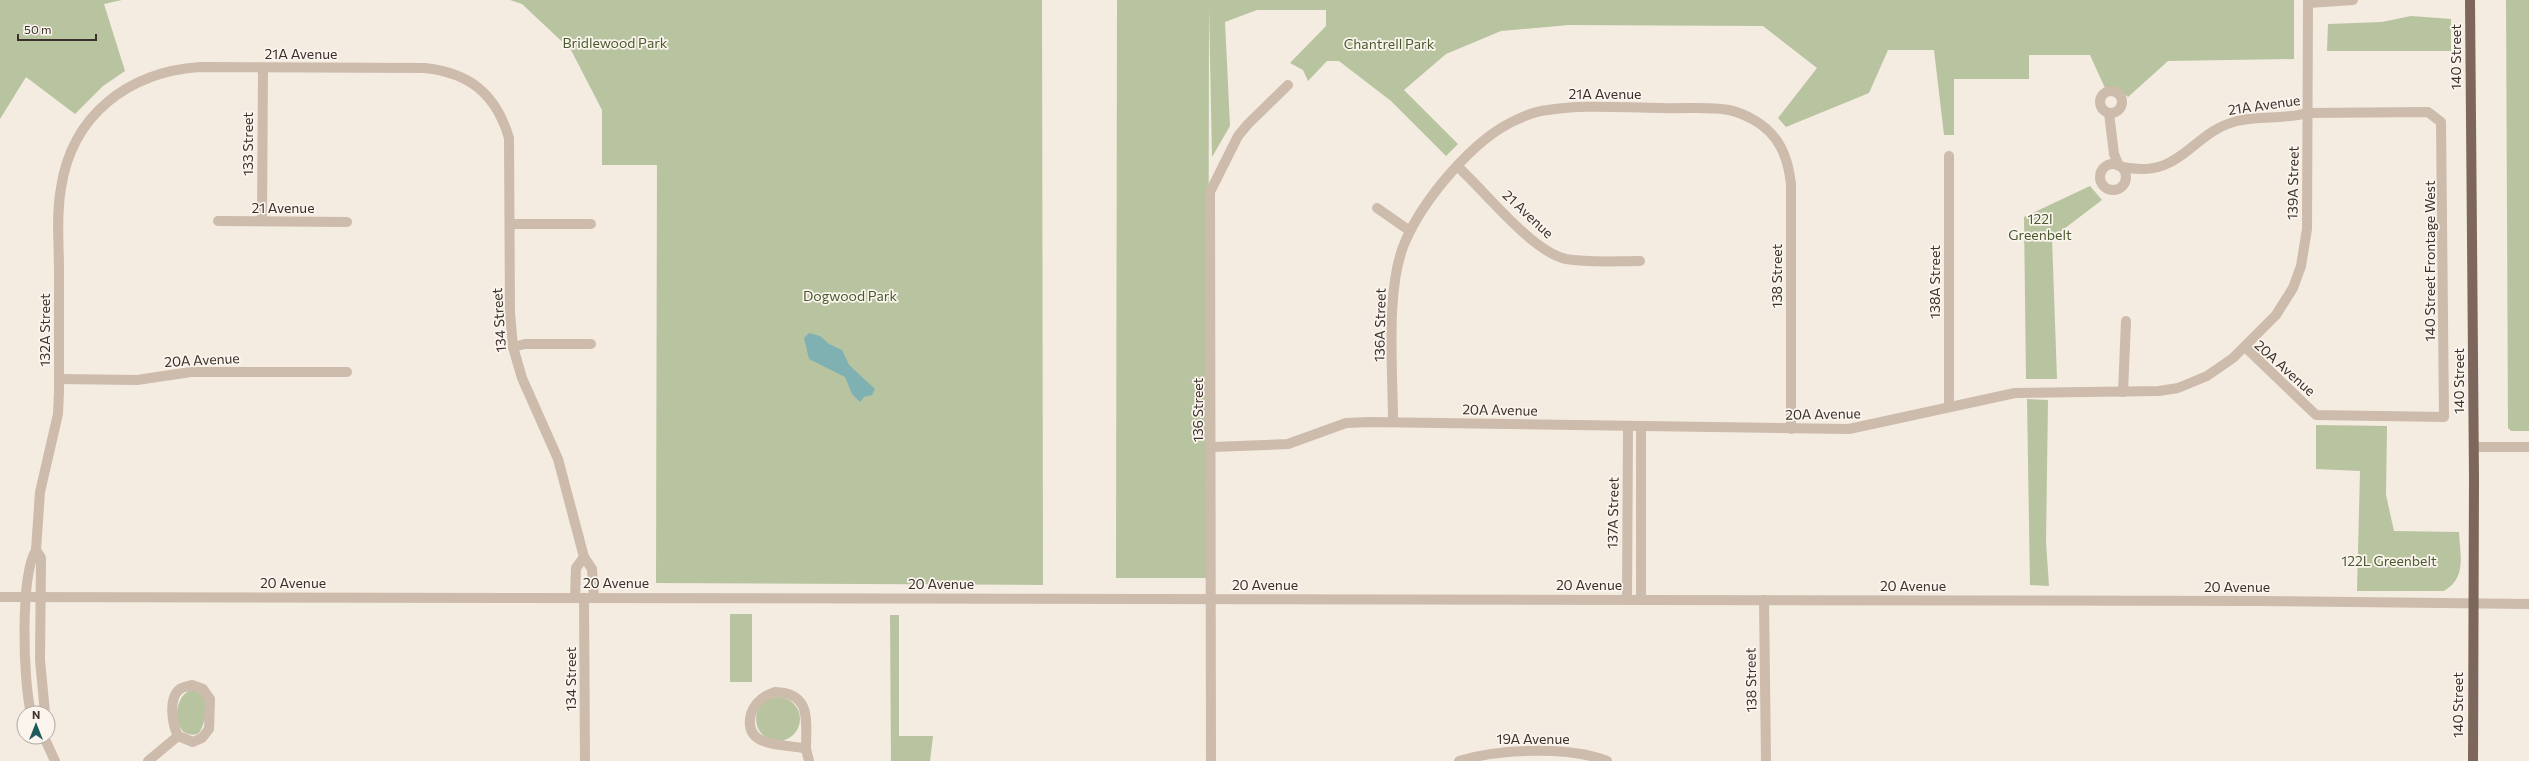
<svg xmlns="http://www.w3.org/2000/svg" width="2529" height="761" viewBox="0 0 2529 761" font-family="Commissioner,sans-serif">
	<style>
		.green { fill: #b8c4a0 }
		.water { fill: #7fb0b2 }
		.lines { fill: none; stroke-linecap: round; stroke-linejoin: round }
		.minor { stroke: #cdbbac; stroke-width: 10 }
		.major { stroke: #7d675c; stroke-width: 10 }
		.labels { text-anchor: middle; stroke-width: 3.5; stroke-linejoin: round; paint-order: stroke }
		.park-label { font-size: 14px; fill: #4a5a2e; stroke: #fbf5ee }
		.street-label { font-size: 14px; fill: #3b302b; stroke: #fbf5ee }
	</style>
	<rect width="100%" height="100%" fill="#f4ebe1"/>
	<g class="green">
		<polygon points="0,0 122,0 104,4 125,71 103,86 75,114 26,77 0,119"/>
		<polygon points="510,0 1042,0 1043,585 656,583 657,165 602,165 602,110 571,50 522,4"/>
		<polygon points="1117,0 2294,0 2294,59 2168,61 2128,97 2118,89 2105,88 2090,55 2029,55 2029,79 1954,79 1954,135 1944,135 1934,50 1888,50 1869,93 1786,127 1778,118 1817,68 1763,26 1569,25 1501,31 1446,54 1404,90 1458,144 1446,156 1391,101 1339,61 1327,61 1308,81 1303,70 1290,63 1326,26 1326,10 1257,10 1225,22 1230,126 1212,157 1209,7 1208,578 1116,578"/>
		<polygon points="2506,0 2529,0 2529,431 2511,431 2508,428"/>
		<polygon points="2411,16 2451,19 2451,51 2327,51 2328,24 2382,22"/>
		<polygon points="2090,186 2102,200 2052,238 2057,379 2026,379 2024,217"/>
		<polygon points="2027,399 2048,400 2046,542 2049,586 2030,585"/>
		<path d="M2316,425L2387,426L2386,495L2394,531L2459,532C2460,555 2467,578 2444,591H2357L2360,471L2316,469Z"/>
		<rect x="730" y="614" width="22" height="68"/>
		<polygon points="890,615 899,615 899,736 933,736 930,761 891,761"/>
		<path d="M192,690C197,692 203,693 205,699C208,708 204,728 198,734C170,741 172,694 192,690Z"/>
		<circle cx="778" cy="719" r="22"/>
	</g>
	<polygon class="water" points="809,333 820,336 829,344 842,350 849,365 875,389 872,395 864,397 860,402 852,394 845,377 809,359 804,338"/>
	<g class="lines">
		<g class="minor">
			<polyline points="2308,3 2353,0"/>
			<circle cx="2111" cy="102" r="11"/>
			<path d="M2109,113L2114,154L2119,166C2181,182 2189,133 2237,121C2260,115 2284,120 2307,113L2428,112L2441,122L2444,417L2316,415L2245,347"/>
			<polyline points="1949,156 1949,407"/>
			<circle cx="2113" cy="177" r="13"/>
			<path d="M1457,166C1484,190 1532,252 1566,259C1590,263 1616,261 1640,261"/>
			<polyline points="1377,208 1410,231"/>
			<polyline points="218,221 347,222"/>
			<polyline points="262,221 263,68"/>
			<polyline points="511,224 591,224"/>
			<polyline points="513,347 525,344 591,344"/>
			<polyline points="59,379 137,380 191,372 347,372"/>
			<polyline points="2123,392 2126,321"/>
			<path d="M1393,422C1393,371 1385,288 1405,242C1423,200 1473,139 1516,120C1526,115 1537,111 1548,110C1585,104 1624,108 1662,108C1684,109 1708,106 1729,110C1738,112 1747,116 1754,120C1779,134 1788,157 1791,184V429"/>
			<polyline points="1212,447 1288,444 1346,423 1370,422 1849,429 2015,393 2159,391 2178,388 2207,376 2233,358 2276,315 2293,288 2301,266 2307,229 2308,0"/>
			<polyline points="2474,447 2529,447"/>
			<polyline points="0,597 2255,601 2529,604"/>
			<polyline points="575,598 576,568 584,557"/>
			<polyline points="584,598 585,761"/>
			<polyline points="1627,599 1628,427"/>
			<polyline points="1641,599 1641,428"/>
			<polyline points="1764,600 1766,761"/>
			<path d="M192,685L203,689L210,699L209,729L202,738L193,742L178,736C172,724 168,698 180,689C183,687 189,686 192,685Z"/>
			<path d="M775,692C812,693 806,721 806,749C787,743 742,750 751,714C755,702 763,696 775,692Z"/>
			<path d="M31,713C23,681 20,576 36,550"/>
			<path d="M45,713L40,660L41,558L36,550L40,492L58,414L59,392C59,352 59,311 59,270C59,244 56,215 61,188C72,115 128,72 200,67L425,68C470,73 496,94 509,138L510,313L513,347L522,378L558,459L584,557L592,569L594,598"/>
			<polyline points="44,737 55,761"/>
			<polyline points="806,749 809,761"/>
			<polyline points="148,761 178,736"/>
			<polyline points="1211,761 1210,192 1238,136 1248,124 1288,85"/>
			<path d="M1459,761C1498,749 1569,746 1607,761"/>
		</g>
		<polyline class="major" points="2470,0 2474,478 2473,761"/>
	</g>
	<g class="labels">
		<g class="park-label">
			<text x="615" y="48">Bridlewood Park</text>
			<text x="1389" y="49">Chantrell Park</text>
			<text x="2040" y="224">122l<tspan x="2040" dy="16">Greenbelt</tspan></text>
			<text x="850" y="301">Dogwood Park</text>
			<text x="2389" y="566">122L Greenbelt</text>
		</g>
		<g class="street-label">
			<text x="301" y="59">21A Avenue</text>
			<text transform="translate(2456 57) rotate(-90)" y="5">140 Street</text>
			<text x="1605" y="99">21A Avenue</text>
			<text transform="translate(2264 105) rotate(-8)" y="5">21A Avenue</text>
			<text transform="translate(248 144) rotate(-90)" y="5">133 Street</text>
			<text transform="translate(2293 183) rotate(-89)" y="5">139A Street</text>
			<text x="283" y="213">21 Avenue</text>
			<text transform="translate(1528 214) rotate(43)" y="5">21 Avenue</text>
			<text transform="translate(2430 261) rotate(-90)" y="5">140 Street Frontage West</text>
			<text transform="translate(1777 276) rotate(-90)" y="5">138 Street</text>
			<text transform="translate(1935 282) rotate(-90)" y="5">138A Street</text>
			<text transform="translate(499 320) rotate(-94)" y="5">134 Street</text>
			<text transform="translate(1380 325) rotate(-89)" y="5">136A Street</text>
			<text transform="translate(45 330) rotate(-90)" y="5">132A Street</text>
			<text transform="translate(202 360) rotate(-3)" y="5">20A Avenue</text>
			<text transform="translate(2285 368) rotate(42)" y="5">20A Avenue</text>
			<text transform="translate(2459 381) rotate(-90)" y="5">140 Street</text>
			<text transform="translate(1198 410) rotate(-90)" y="5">136 Street</text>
			<text transform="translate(1500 410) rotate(1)" y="5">20A Avenue</text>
			<text transform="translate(1823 414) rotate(-1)" y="5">20A Avenue</text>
			<text transform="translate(1613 513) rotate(-89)" y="5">137A Street</text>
			<text x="293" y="588">20 Avenue</text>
			<text x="616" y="588">20 Avenue</text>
			<text x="941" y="589">20 Avenue</text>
			<text x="1265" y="590">20 Avenue</text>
			<text x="1589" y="590">20 Avenue</text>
			<text x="1913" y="591">20 Avenue</text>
			<text x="2237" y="592">20 Avenue</text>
			<text transform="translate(571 679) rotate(-90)" y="5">134 Street</text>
			<text transform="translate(1751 680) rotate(-91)" y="5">138 Street</text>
			<text transform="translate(2458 705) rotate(-90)" y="5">140 Street</text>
			<text x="1533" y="744">19A Avenue</text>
		</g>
	</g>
	<g transform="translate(36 725)"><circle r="19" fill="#fbf5ee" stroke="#aea6a0"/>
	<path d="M0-3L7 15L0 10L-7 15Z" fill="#1f5a5e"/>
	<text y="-6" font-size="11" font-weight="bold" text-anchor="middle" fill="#3b302b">N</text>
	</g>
	<path d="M18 34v6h78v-6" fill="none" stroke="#3b302b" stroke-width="2"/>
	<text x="24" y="34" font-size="12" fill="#3b302b" stroke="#fbf5ee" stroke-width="3" paint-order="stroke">50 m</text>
</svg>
